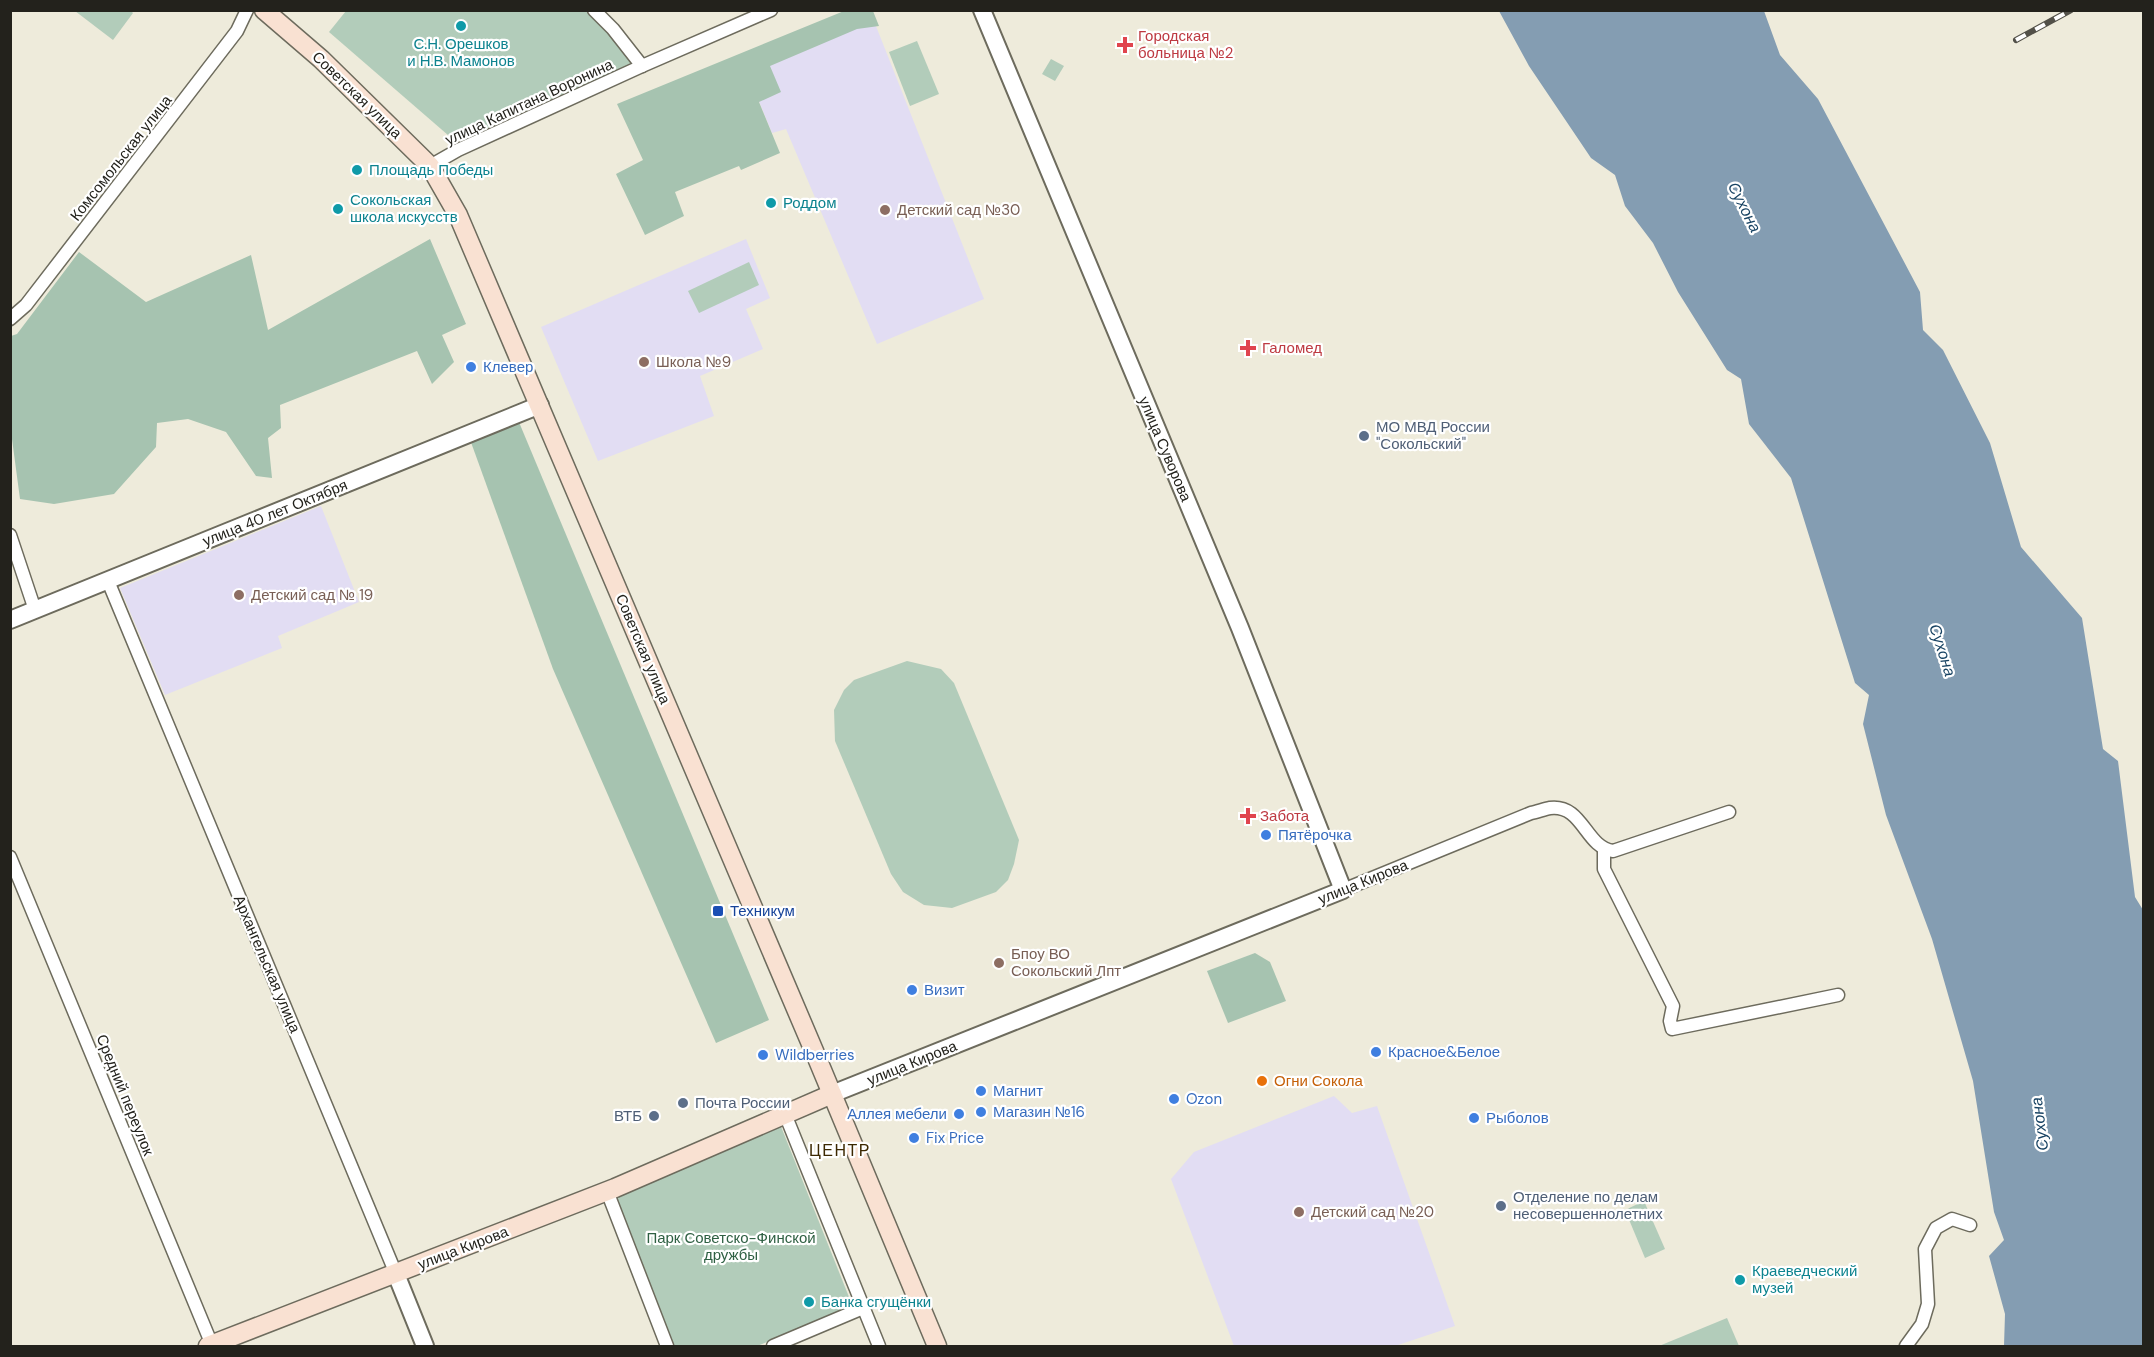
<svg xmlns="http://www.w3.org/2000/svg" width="2154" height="1357" viewBox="0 0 2154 1357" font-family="'DM Sans',sans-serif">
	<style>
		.education { fill: #e2ddf3 }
		.green { fill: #b2ccba }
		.forest { fill: #a6c3b0 }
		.water { fill: #849db2 }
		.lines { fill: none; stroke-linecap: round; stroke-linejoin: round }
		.minor-casing { stroke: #6d6b5d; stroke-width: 15 }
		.tertiary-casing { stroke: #6d6b5d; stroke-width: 20 }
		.secondary-casing { stroke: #6d6b5d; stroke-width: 21 }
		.minor { stroke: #fff; stroke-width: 12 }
		.tertiary { stroke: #fff; stroke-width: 16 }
		.secondary { stroke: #f9e1d2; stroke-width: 18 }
		.rail-casing { stroke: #525048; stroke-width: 6 }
		.rail { stroke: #fff; stroke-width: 4; stroke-dasharray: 11; stroke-linecap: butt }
		.culture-dot { fill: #0f9aa8; stroke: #fff; stroke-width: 2 }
		.health-dot { fill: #e0444e; stroke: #fff; stroke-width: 2 }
		.education-dot { fill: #8d6e63; stroke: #fff; stroke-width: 2 }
		.shop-dot { fill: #3f7fe0; stroke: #fff; stroke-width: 2 }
		.service-dot { fill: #5c6f8a; stroke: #fff; stroke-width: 2 }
		.transit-dot { fill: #1a4fb4; stroke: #fff; stroke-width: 2 }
		.food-dot { fill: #e8710a; stroke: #fff; stroke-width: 2 }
		.labels { text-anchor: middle; stroke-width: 4.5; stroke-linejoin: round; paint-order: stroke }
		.health-label { font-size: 15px; fill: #be3a42; stroke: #fff; text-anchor: start }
		.culture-label { font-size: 15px; fill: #0d838f; stroke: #fff; text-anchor: start }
		.street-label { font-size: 15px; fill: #23221c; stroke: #fff }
		.education-label { font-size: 15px; fill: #785e54; stroke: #fff; text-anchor: start }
		.shop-label { font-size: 15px; fill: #366cbe; stroke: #fff; text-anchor: start }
		.service-label { font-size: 15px; fill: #4e5e75; stroke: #fff; text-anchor: start }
		.transit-label { font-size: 15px; fill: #164399; stroke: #fff; text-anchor: start }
		.food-label { font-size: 15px; fill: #c56008; stroke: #fff; text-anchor: start }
		.park-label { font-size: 15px; fill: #2f6043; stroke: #fff }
		.water-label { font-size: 16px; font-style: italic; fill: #184363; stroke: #fff }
		.neighbourhood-label { font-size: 16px; letter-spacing: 1.5px; fill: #3c2801; stroke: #fff }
	</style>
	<rect width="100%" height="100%" fill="#eeebdb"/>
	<g class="education">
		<polygon points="870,11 984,299 877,344 786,129 772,133 744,65"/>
		<polygon points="746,239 770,298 746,309 763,349 700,376 714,416 598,461 541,327"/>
		<polygon points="321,506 359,602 278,636 282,648 165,695 120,588"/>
		<polygon points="1334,1096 1352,1113 1377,1106 1455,1326 1395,1346 1234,1346 1171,1179 1194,1152"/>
	</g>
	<g class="green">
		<polygon points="130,10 133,13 113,40 75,11"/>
		<polygon points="346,11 588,11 610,32 631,64 456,142 329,32"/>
		<polygon points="917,41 939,94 910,106 889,52"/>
		<polygon points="1051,59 1064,66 1055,81 1042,74"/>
		<polygon points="749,262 759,285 699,313 688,291"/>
		<polygon points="907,661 941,669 954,683 1019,840 1014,864 1008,880 996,892 952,908 924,905 903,892 891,874 835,741 834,710 844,690 854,680"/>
		<polygon points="780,1124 853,1307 757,1346 671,1346 616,1196"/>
		<polygon points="1644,1201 1665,1249 1645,1258 1625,1210"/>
		<polygon points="1727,1318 1739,1346 1659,1346"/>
	</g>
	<g class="forest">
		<polygon points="844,11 873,11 879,26 857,29 770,66 781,92 759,102 780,153 741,170 739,166 675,192 684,216 645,235 616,174 643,160 617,104"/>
		<polygon points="430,239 466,324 442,335 454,362 432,384 417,351 280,405 281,428 268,438 272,478 256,476 226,432 188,419 157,423 156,447 114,494 54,504 20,499 10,424 11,336 17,334 79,252 146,302 251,255 268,330"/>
		<polygon points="516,415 769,1020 716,1043 553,669 468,434"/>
		<polygon points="1255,953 1270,962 1286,1001 1228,1023 1207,971"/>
	</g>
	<polygon class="water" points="1499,11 1764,11 1780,55 1818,99 1920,292 1923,330 1943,350 1990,443 2021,547 2082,618 2103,749 2118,761 2135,897 2143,910 2143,1346 2004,1346 2005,1314 1989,1256 2004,1240 1994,1212 1973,1081 1932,939 1886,815 1863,724 1869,695 1855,683 1791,478 1749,424 1741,379 1727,370 1678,292 1653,243 1625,206 1615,175 1591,158 1529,66"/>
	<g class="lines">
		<defs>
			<g id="minor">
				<polyline points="594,10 613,29 642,66"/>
				<polyline points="430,166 458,150 642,66 771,10"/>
				<polyline points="10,319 26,305 237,31 247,10"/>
				<polyline points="10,535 35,610"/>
				<polyline points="108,581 396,1274"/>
				<polyline points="1604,850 1604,869 1673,1006 1670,1021 1672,1029 1838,995"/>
				<polyline points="10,857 212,1345"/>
				<path d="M1343,890L1531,813C1537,812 1544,809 1550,808C1583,804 1585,847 1613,851L1729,812"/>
				<polyline points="785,1114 879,1346"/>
				<polyline points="607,1191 667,1346"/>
				<polyline points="773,1346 863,1308"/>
				<polyline points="1906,1346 1922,1324 1928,1304 1925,1249 1936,1228 1952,1219 1970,1225"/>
			</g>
			<g id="tertiary">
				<polyline points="10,620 540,405"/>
				<polyline points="832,1094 1343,890 1240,628 982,10"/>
				<polyline points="396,1274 425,1346"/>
			</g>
			<g id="secondary">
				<polyline points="264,10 321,59 430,166 458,215 817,1058 937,1346"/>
				<polyline points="208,1346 615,1188 832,1094"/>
			</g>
		</defs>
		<use href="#minor" class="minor-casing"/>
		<use href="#tertiary" class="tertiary-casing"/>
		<use href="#secondary" class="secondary-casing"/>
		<use href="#minor" class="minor"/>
		<use href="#tertiary" class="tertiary"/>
		<use href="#secondary" class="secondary"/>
		<defs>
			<polyline id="rail" points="2016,40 2071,10"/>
		</defs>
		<use href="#rail" class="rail-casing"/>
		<use href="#rail" class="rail"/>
	</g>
	<g class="culture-dot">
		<circle cx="461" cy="26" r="6"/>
		<circle cx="357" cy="170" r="6"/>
		<circle cx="771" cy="203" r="6"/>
		<circle cx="338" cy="209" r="6"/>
		<circle cx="1740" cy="1280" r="6"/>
		<circle cx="809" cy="1302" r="6"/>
	</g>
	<g class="health-dot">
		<path d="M1122 36h6v6h6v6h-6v6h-6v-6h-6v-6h6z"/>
		<path d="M1245 339h6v6h6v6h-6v6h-6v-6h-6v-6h6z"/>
		<path d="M1245 807h6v6h6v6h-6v6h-6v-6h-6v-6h6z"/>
	</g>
	<g class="education-dot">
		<circle cx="885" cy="210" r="6"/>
		<circle cx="644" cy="362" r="6"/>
		<circle cx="239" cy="595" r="6"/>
		<circle cx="999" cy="963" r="6"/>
		<circle cx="1299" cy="1212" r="6"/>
	</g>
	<g class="shop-dot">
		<circle cx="471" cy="367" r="6"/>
		<circle cx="1266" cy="835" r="6"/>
		<circle cx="912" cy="990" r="6"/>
		<circle cx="1376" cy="1052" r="6"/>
		<circle cx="763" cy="1055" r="6"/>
		<circle cx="981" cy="1091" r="6"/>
		<circle cx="1174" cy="1099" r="6"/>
		<circle cx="981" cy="1112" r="6"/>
		<circle cx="959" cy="1114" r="6"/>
		<circle cx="1474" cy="1118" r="6"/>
		<circle cx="914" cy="1138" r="6"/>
	</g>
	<g class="service-dot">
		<circle cx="1364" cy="436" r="6"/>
		<circle cx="683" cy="1103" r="6"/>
		<circle cx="654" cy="1116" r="6"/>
		<circle cx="1501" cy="1206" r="6"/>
	</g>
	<rect class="transit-dot" x="712" y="905" width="12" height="12" rx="3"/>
	<circle class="food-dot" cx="1262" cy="1081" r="6"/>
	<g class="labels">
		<g class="health-label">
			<text x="1138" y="41">Городская<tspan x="1138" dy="17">больница №2</tspan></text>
			<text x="1262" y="353">Галомед</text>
			<text x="1260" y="821">Забота</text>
		</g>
		<g class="culture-label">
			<text x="461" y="49" text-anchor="middle">С.Н. Орешков<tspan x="461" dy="17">и Н.В. Мамонов</tspan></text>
			<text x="369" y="175">Площадь Победы</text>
			<text x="350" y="205">Сокольская<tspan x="350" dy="17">школа искусств</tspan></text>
			<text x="783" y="208">Роддом</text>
			<text x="1752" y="1276">Краеведческий<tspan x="1752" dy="17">музей</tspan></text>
			<text x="821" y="1307">Банка сгущёнки</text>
		</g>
		<g class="street-label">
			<text transform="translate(357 95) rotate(44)" y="5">Советская улица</text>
			<text transform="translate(529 102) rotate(-25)" y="5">улица Капитана Воронина</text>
			<text transform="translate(121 158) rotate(-52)" y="5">Комсомольская улица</text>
			<text transform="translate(1165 449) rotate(67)" y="5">улица Суворова</text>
			<text transform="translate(275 513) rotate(-22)" y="5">улица 40 лет Октября</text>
			<text transform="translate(643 649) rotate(67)" y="5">Советская улица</text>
			<text transform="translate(1363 882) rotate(-22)" y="5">улица Кирова</text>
			<text transform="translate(267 964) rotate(67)" y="5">Архангельская улица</text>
			<text transform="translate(912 1063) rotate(-22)" y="5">улица Кирова</text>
			<text transform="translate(125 1095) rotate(68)" y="5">Средний переулок</text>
			<text transform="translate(463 1248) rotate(-21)" y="5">улица Кирова</text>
		</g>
		<g class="education-label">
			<text x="897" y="215">Детский сад №30</text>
			<text x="656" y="367">Школа №9</text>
			<text x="251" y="600">Детский сад № 19</text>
			<text x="1011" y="959">Бпоу ВО<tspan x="1011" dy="17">Сокольский Лпт</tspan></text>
			<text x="1311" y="1217">Детский сад №20</text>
		</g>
		<g class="shop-label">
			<text x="483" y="372">Клевер</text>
			<text x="1278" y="840">Пятёрочка</text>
			<text x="924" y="995">Визит</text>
			<text x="1388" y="1057">Красное&amp;Белое</text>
			<text x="775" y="1060">Wildberries</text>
			<text x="993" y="1096">Магнит</text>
			<text x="1186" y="1104">Ozon</text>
			<text x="993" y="1117">Магазин №16</text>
			<text x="947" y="1119" text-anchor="end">Аллея мебели</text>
			<text x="1486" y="1123">Рыболов</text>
			<text x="926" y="1143">Fix Price</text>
		</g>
		<g class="service-label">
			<text x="1376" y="432">МО МВД России<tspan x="1376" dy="17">"Сокольский"</tspan></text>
			<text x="695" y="1108">Почта России</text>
			<text x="642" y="1121" text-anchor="end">ВТБ</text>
			<text x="1513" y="1202">Отделение по делам<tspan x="1513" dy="17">несовершеннолетних</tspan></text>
		</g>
		<g class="transit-label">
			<text x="730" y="916">Техникум</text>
		</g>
		<g class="food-label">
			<text x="1274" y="1086">Огни Сокола</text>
		</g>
		<g class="park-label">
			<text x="731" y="1243">Парк Советско-Финской<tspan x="731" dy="17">дружбы</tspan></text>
		</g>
		<g class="water-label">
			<text transform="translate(1745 207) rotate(63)" y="6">Сухона</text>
			<text transform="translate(1943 650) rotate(72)" y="6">Сухона</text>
			<text transform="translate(2039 1124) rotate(-97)" y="6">Сухона</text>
		</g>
		<g class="neighbourhood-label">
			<text x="840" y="1156">ЦЕНТР</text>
		</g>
	</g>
	<rect width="2154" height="1357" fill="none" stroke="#23221c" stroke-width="24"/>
</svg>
